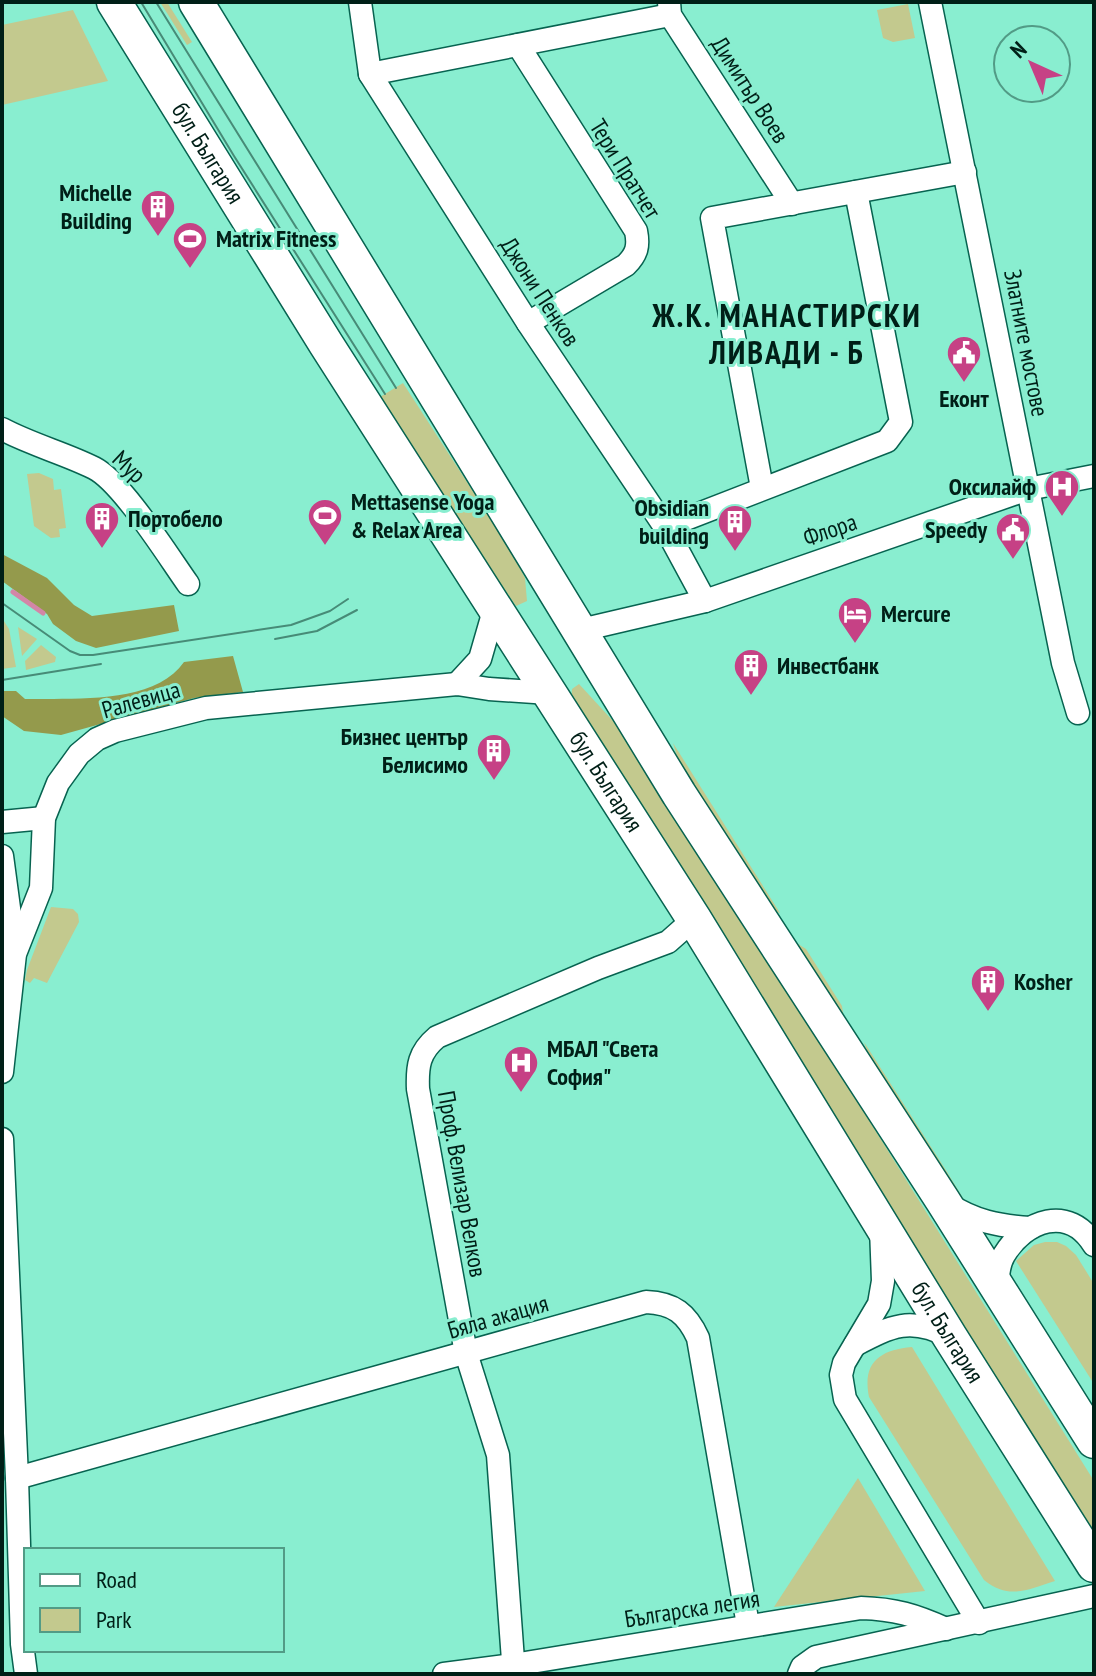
<svg xmlns="http://www.w3.org/2000/svg" width="1096" height="1676" viewBox="0 0 1096 1676" font-family="'PT Sans Narrow',sans-serif">
	<style>
		.green { fill: #c3c98e }
		.forest { fill: #949a4c }
		.lines { fill: none; stroke-linecap: round; stroke-linejoin: round }
		.stream { stroke: #d386a7; stroke-width: 5 }
		.street-casing { stroke: #076350; stroke-width: 25 }
		.primary-casing { stroke: #076350; stroke-width: 37 }
		.street { stroke: #fff; stroke-width: 22 }
		.primary { stroke: #fff; stroke-width: 34 }
		.tram { stroke: #478b77; stroke-width: 2 }
		.labels { text-anchor: middle; stroke-width: 6; stroke-linejoin: round; paint-order: stroke }
		.street-label { font-size: 24px; fill: #001f17; stroke: #89eed0 }
		.poi-label { font-size: 24px; font-weight: bold; fill: #001f17; stroke: #89eed0; text-anchor: start }
		.district-label { font-size: 32px; font-weight: bold; letter-spacing: 2px; fill: #001f17; stroke: #89eed0 }
	</style>
	<rect width="100%" height="100%" fill="#89eed0"/>
	<g class="green">
		<polygon points="160,2 167,2 192,42 187,45"/>
		<polygon points="908,4 915,38 893,42 883,38 877,10"/>
		<polygon points="73,10 108,81 2,105 2,25"/>
		<polygon points="403,383 509,547 525,578 527,601 516,606 375,400"/>
		<polygon points="39,473 53,479 54,490 61,489 66,528 59,529 60,537 51,538 34,526 27,474"/>
		<polygon points="2,618 9,629 16,667 2,669"/>
		<polygon points="18,627 37,639 22,656"/>
		<polygon points="41,645 56,657 55,662 26,670 25,661"/>
		<polygon points="579,684 614,722 764,952 1094,1481 1094,1540 571,704 572,689"/>
		<polygon points="673,743 780,913 767,909 677,757"/>
		<polygon points="51,907 73,909 78,914 79,922 47,983 34,978 30,983 25,980 27,970"/>
		<polygon points="781,933 806,949 842,1006 847,1038"/>
		<polygon points="864,1042 947,1172 964,1200 964,1205 872,1065"/>
		<polygon points="1045,1242 1057,1242 1066,1246 1076,1255 1094,1284 1094,1384 1016,1261 1034,1245"/>
		<path d="M912,1347L1055,1581C1027,1590 1009,1600 984,1580L869,1397C862,1362 880,1350 912,1347Z"/>
		<polygon points="858,1478 925,1591 774,1607"/>
	</g>
	<g class="forest">
		<polygon points="2,554 47,578 74,605 92,616 174,605 179,631 96,648 76,641 53,624 47,614 2,581"/>
		<path d="M233,656L243,692L194,698L61,735L24,731L2,716V691H16L25,699C73,698 154,705 184,662Z"/>
	</g>
	<g class="lines">
		<polyline class="stream" points="13,592 43,613"/>
		<defs>
			<g id="street">
				<polyline points="360,2 370,74 528,323 665,527 705,601"/>
				<polyline points="669,2 670,15 792,204"/>
				<polyline points="930,2 1063,663 1078,713"/>
				<path d="M518,45L636,231C639,246 637,254 626,265L528,323"/>
				<polyline points="370,74 670,15"/>
				<path d="M2,429C32,445 64,453 94,468C122,482 168,556 188,584"/>
				<polyline points="762,488 712,218 965,172"/>
				<polyline points="665,527 887,441 901,422 856,192"/>
				<polyline points="581,630 705,601 1028,489 1094,476"/>
				<polyline points="457,684 480,659 495,607"/>
				<polyline points="2,822 44,818"/>
				<polyline points="2,856 15,953"/>
				<polyline points="2,1072 15,954 41,888 44,818 58,783 79,754 97,739 115,731 206,708 457,684 489,689 549,693"/>
				<polyline points="2,1139 17,1478 22,1644 26,1674"/>
				<path d="M948,1204C974,1221 998,1226 1030,1228"/>
				<polyline points="881,1228 883,1281 879,1304 844,1363 841,1375 845,1399 979,1623"/>
				<path d="M997,1286C998,1275 998,1265 1004,1255C1025,1220 1069,1204 1094,1245"/>
				<path d="M855,1345C891,1326 911,1316 950,1337"/>
				<path d="M17,1478L646,1302C674,1303 687,1314 698,1338L748,1625"/>
				<path d="M444,1674L513,1665L861,1608C895,1609 915,1615 946,1629"/>
				<path d="M514,1674L498,1455L466,1353L418,1089C417,1066 419,1052 437,1037L598,968L668,942L694,919"/>
				<polyline points="799,1674 802,1667 816,1657 1094,1596"/>
			</g>
			<g id="primary">
				<path id="s1" d="M114,2L326,344L694,919L950,1337L1094,1565"/>
				<polyline points="196,2 679,794 943,1201 1094,1441"/>
			</g>
		</defs>
		<use href="#street" class="street-casing"/>
		<use href="#primary" class="primary-casing"/>
		<use href="#street" class="street"/>
		<use href="#primary" class="primary"/>
		<g class="tram">
			<polyline points="141,2 234,156 385,394"/>
			<polyline points="156,2 396,388"/>
			<polyline points="2,603 70,651 80,655 93,655 291,625 330,611 348,599"/>
			<polyline points="275,639 317,631 357,610"/>
			<polyline points="2,680 101,664"/>
		</g>
	</g>
	<defs>
		<symbol id="building-pin" viewBox="-11 -11 22 30"><path d="M0 17L-7.5 6A9.5 9.5 0 1 1 7.5 6Z" fill="#c64185" stroke="#89eed0"/><path d="M-4-6H4V6H1V3H-1V6H-4ZM-2.5-4.3h1.7v1.8h-1.7ZM.8-4.3h1.7v1.8H.8ZM-2.5-1h1.7V.8h-1.7ZM.8-1h1.7V.8H.8Z" fill="#fff"/></symbol>
		<symbol id="stadium-pin" viewBox="-11 -11 22 30"><path d="M0 17L-7.5 6A9.5 9.5 0 1 1 7.5 6Z" fill="#c64185" stroke="#89eed0"/><path d="M0-5a6.5 5 0 1 0 0 10a6.5 5 0 1 0 0-10ZM-3.5-1.8h7v3.6h-7Z" fill="#fff"/></symbol>
		<symbol id="civic-pin" viewBox="-11 -11 22 30"><path d="M0 17L-7.5 6A9.5 9.5 0 1 1 7.5 6Z" fill="#c64185" stroke="#89eed0"/><path d="M-.6-6.5H3V-4.5H.6V-3L4-1V1h2V6H-6V1h2V-1L-.6-3ZM-1.2 2.5V6h2.4V2.5Z" fill="#fff"/></symbol>
		<symbol id="hospital-pin" viewBox="-11 -11 22 30"><path d="M0 17L-7.5 6A9.5 9.5 0 1 1 7.5 6Z" fill="#c64185" stroke="#89eed0"/><path d="M-5-5h3v3.5h4V-5h3V5h-3V1.5h-4V5h-3Z" fill="#fff"/></symbol>
		<symbol id="hotel-pin" viewBox="-11 -11 22 30"><path d="M0 17L-7.5 6A9.5 9.5 0 1 1 7.5 6Z" fill="#c64185" stroke="#89eed0"/><path d="M-6-4.5h1.5V1H6V5H4.5V3h-9V5H-6ZM-4 0a1.8 1.8 0 1 1 3.6 0ZM.5 0V-2.5h3Q6-2.5 6 0Z" fill="#fff"/></symbol>
	</defs>
	<g fill-rule="evenodd">
		<use href="#building-pin" x="138" y="187" width="40" height="54"/>
		<use href="#stadium-pin" x="170" y="219" width="40" height="54"/>
		<use href="#civic-pin" x="944" y="333" width="40" height="54"/>
		<use href="#hospital-pin" x="1042" y="467" width="40" height="54"/>
		<use href="#stadium-pin" x="305" y="496" width="40" height="54"/>
		<use href="#building-pin" x="82" y="499" width="40" height="54"/>
		<use href="#building-pin" x="715" y="502" width="40" height="54"/>
		<use href="#civic-pin" x="993" y="510" width="40" height="54"/>
		<use href="#hotel-pin" x="835" y="594" width="40" height="54"/>
		<use href="#building-pin" x="731" y="646" width="40" height="54"/>
		<use href="#building-pin" x="474" y="731" width="40" height="54"/>
		<use href="#building-pin" x="968" y="962" width="40" height="54"/>
		<use href="#hospital-pin" x="501" y="1043" width="40" height="54"/>
	</g>
	<g class="labels">
		<g class="street-label">
			<text transform="translate(750 90) rotate(57)" y="8">Димитър Воев</text>
			<text dy="8" stroke="none"><textPath href="#s1" startOffset="178">бул. България</textPath></text>
			<text transform="translate(625 169) rotate(58)" y="8">Тери Пратчет</text>
			<text transform="translate(540 292) rotate(57)" y="8">Джони Пенков</text>
			<text transform="translate(1026 343) rotate(79)" y="8">Златните мостове</text>
			<text transform="translate(129 467) rotate(43)" y="8">Мур</text>
			<text transform="translate(830 530) rotate(-19)" y="8">Флора</text>
			<text transform="translate(141 700) rotate(-16)" y="8">Ралевица</text>
			<text dy="8" stroke="none"><textPath href="#s1" startOffset="922">бул. България</textPath></text>
			<text transform="translate(462 1184) rotate(80)" y="8">Проф. Велизар Велков</text>
			<text transform="translate(498 1317) rotate(-16)" y="8">Бяла акация</text>
			<text dy="8" stroke="none"><textPath href="#s1" startOffset="1570">бул. България</textPath></text>
			<text transform="translate(692 1609) rotate(-9)" y="8">Българска легия</text>
		</g>
		<g class="poi-label">
			<text x="132" y="201" text-anchor="end">Michelle<tspan x="132" dy="28">Building</tspan></text>
			<text x="216" y="247">Matrix Fitness</text>
			<text x="964" y="407" text-anchor="middle">Еконт</text>
			<text x="1036" y="495" text-anchor="end">Оксилайф</text>
			<text x="351" y="510">Mettasense Yoga<tspan x="351" dy="28">&amp; Relax Area</tspan></text>
			<text x="709" y="516" text-anchor="end">Obsidian<tspan x="709" dy="28">building</tspan></text>
			<text x="128" y="527">Портобело</text>
			<text x="987" y="538" text-anchor="end">Speedy</text>
			<text x="881" y="622">Mercure</text>
			<text x="777" y="674">Инвестбанк</text>
			<text x="468" y="745" text-anchor="end">Бизнес център<tspan x="468" dy="28">Белисимо</tspan></text>
			<text x="1014" y="990">Kosher</text>
			<text x="547" y="1057">МБАЛ "Света<tspan x="547" dy="28">София"</tspan></text>
		</g>
		<g class="district-label">
			<text x="787" y="327">Ж.К. МАНАСТИРСКИ<tspan x="787" dy="37">ЛИВАДИ - Б</tspan></text>
		</g>
	</g>
	<rect width="1096" height="1676" fill="none" stroke="#001f17" stroke-width="8"/>
	<rect x="24" y="1548" width="260" height="104" fill="#89eed0" stroke="#529b86" stroke-width="2"/>
	<rect x="40" y="1574" width="40" height="12" fill="#ffffff" stroke="#529b86" stroke-width="2"/>
	<text x="96" y="1588" font-size="24" fill="#001f17">Road</text>
	<rect x="40" y="1608" width="40" height="24" fill="#c3c98e" stroke="#529b86" stroke-width="2"/>
	<text x="96" y="1628" font-size="24" fill="#001f17">Park</text>
	<g transform="translate(1032 64) rotate(316)"><circle r="38" fill="#89eed0" stroke="#529b86" stroke-width="2"/>
	<path d="M0-6L14 30L0 20L-14 30Z" fill="#c64185"/>
	<text y="-12" font-size="22" font-weight="bold" text-anchor="middle" fill="#001f17">N</text>
	</g>
</svg>
